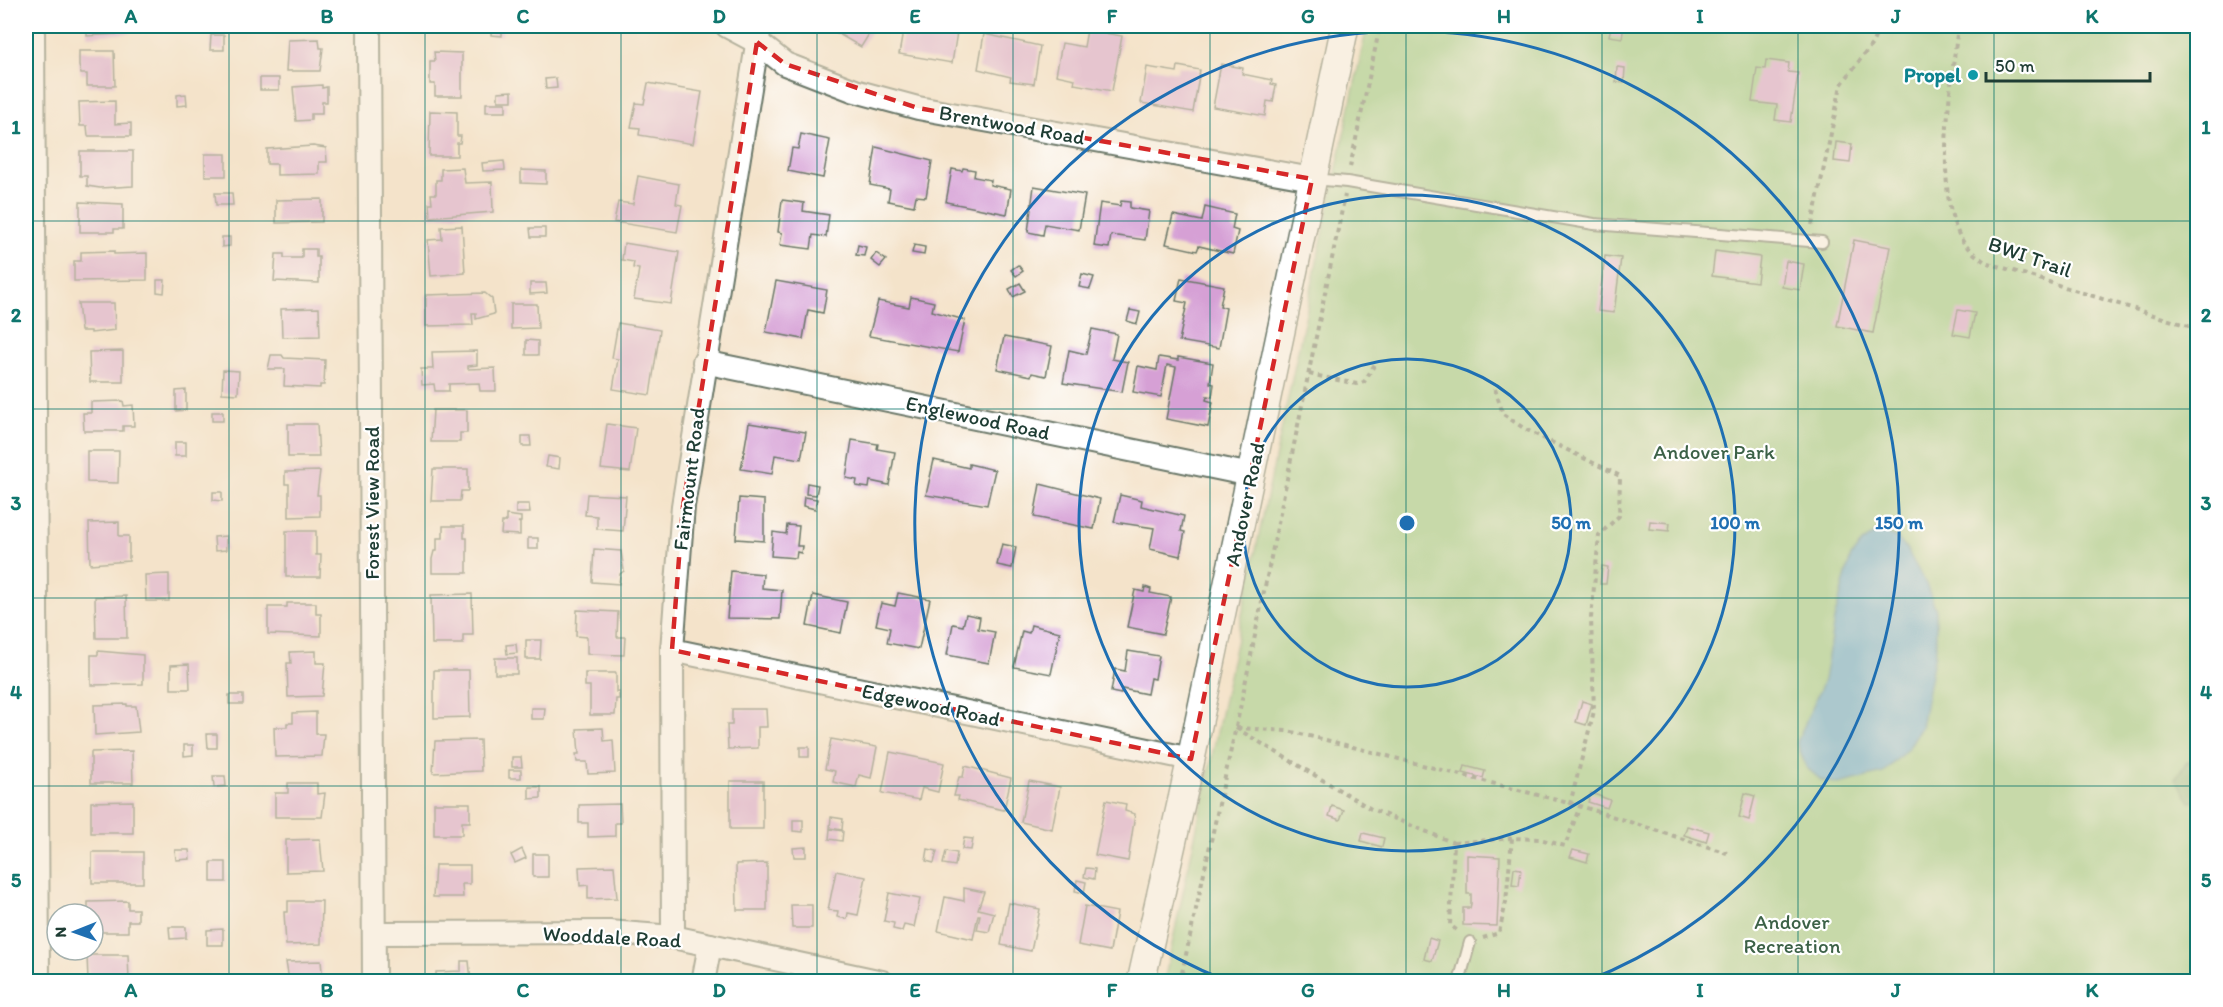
<svg xmlns="http://www.w3.org/2000/svg" width="2223" height="1007" viewBox="0 0 2223 1007" font-family="Itim,sans-serif">
	<style>
		.green { fill: #91cc81; stroke: #58845a; stroke-width: 1.5 }
		.forest { fill: #74b06f; stroke: #4a7652; stroke-width: 1.5 }
		.water { fill: #55a7d0; stroke: #3a7282; stroke-width: 1.5 }
		.building { fill: #d6a0d5 }
		.lines { fill: none; stroke-linecap: round; stroke-linejoin: round }
		.service-casing { stroke: #6a7768; stroke-width: 14 }
		.minor-casing { stroke: #6a7768; stroke-width: 26 }
		.tertiary-casing { stroke: #6a7768; stroke-width: 30 }
		.path { stroke: #6a7768; stroke-width: 4; stroke-dasharray: 4.5 4.5; stroke-linecap: butt }
		.service { stroke: #fff; stroke-width: 10 }
		.minor { stroke: #fff; stroke-width: 22 }
		.tertiary { stroke: #fff; stroke-width: 27 }
		.marked { fill: none; stroke: #d62828; stroke-width: 4.5; stroke-dasharray: 12 8; stroke-linejoin: round }
		.grid { fill: none; stroke: #0f766e; stroke-width: 1.5; stroke-opacity: 0.55 }
		.ring { fill: none; stroke: #1f6fb2; stroke-width: 3 }
		.culture-dot { fill: #0f9aa8; stroke: #fff; stroke-width: 2 }
		.labels { text-anchor: middle; stroke-width: 4.5; stroke-linejoin: round; paint-order: stroke }
		.culture-label { font-size: 21px; font-weight: bold; fill: #0d838f; stroke: #fff; text-anchor: end }
		.street-label { font-size: 21px; fill: #1f3d34; stroke: #fff }
		.park-label { font-size: 21px; fill: #3c6147; stroke: #fff }
		.centre { fill: #1f6fb2; stroke: #fff; stroke-width: 3 }
		.ring-label { font-size: 18px; text-anchor: middle; font-weight: bold; fill: #1f6fb2; stroke: #fff; stroke-width: 4.5; stroke-linejoin: round; paint-order: stroke }
		.neatline { fill: none; stroke: #0f766e; stroke-width: 2 }
		.grid-label { font-size: 20px; text-anchor: middle; font-weight: bold; fill: #0f766e }
	</style>
	<rect width="100%" height="100%" fill="#fff"/>
	<filter id="ink" filterUnits="userSpaceOnUse"><feTurbulence type="fractalNoise" baseFrequency=".0167" numOctaves="2"/><feDisplacementMap in="SourceGraphic" scale="12" xChannelSelector="R" yChannelSelector="G"/><feConvolveMatrix kernelMatrix="1 2 1 2 8 2 1 2 1" color-interpolation-filters="sRGB"/></filter>
	<filter id="wash" filterUnits="userSpaceOnUse"><feTurbulence type="fractalNoise" baseFrequency=".008" numOctaves="4" result="noise"/><feDisplacementMap in="SourceGraphic" scale="24" xChannelSelector="R" yChannelSelector="G"/><feGaussianBlur stdDeviation="1.35" result="paint"/><feColorMatrix in="noise" values="0 0 0 0 0 0 0 0 0 0 0 0 0 0 0 0 0 1.4 0 .05"/><feComposite in="paint" operator="in"/></filter>
	<g filter="url(#wash)">
		<rect width="100%" height="100%" fill="#f4e3ca"/>
		<polygon class="green" points="1367,26 2197,26 2197,981 1164,982"/>
		<polygon class="forest" points="2197,761 2197,801 2190,802 2175,779 2187,762"/>
		<polygon class="water" points="1880,530 1897,538 1907,550 1926,584 1936,610 1936,648 1921,727 1909,747 1883,773 1838,784 1821,780 1806,767 1797,742 1824,680 1834,620 1851,556 1862,543"/>
		<g id="blocks">
			<g class="building">
				<polygon points="87,26 131,26 131,33 87,36"/>
				<polygon points="491,26 502,26 502,36 491,35"/>
				<polygon points="825,26 874,26 861,47"/>
				<polygon points="904,26 958,26 952,63 899,54"/>
				<polygon points="1611,26 1624,26 1622,38 1609,36"/>
				<polygon points="1087,30 1122,36 1112,91 1074,84 1075,79 1056,75 1062,43 1084,47"/>
				<polygon points="984,34 1040,46 1034,84 1010,81 1011,77 978,69"/>
				<polygon points="211,35 224,35 224,50 210,50"/>
				<polygon points="319,39 320,48 323,48 320,71 286,71 288,40"/>
				<polygon points="79,51 114,51 115,86 87,86 87,74 81,74 79,66"/>
				<polygon points="434,52 462,53 462,96 435,96 435,84 430,84 430,61 435,61"/>
				<polygon points="1766,60 1789,63 1788,72 1798,73 1791,122 1775,120 1777,105 1752,102 1757,68 1765,69"/>
				<polygon points="1221,64 1243,68 1242,74 1272,80 1271,84 1276,85 1273,102 1267,101 1265,116 1213,107"/>
				<polygon points="1178,66 1200,70 1193,112 1141,103 1147,67 1177,72"/>
				<polygon points="1617,67 1625,68 1624,83 1616,82"/>
				<rect x="260" y="78" width="19" height="12"/>
				<polygon points="556,78 557,88 546,89 545,79"/>
				<polygon points="648,83 702,92 693,144 639,135 640,128 631,127 636,103 644,104"/>
				<polygon points="322,85 322,88 327,87 327,102 322,102 322,114 311,114 311,120 296,121 293,87"/>
				<polygon points="512,91 512,101 498,101 498,92"/>
				<polygon points="186,94 187,105 177,106 177,95"/>
				<polygon points="115,101 115,124 131,123 131,136 88,136 87,126 80,126 79,102"/>
				<rect x="486" y="103" width="20" height="9"/>
				<polygon points="430,111 457,112 457,136 461,136 460,143 457,143 457,156 429,156"/>
				<polygon points="801,134 830,140 823,178 788,171 792,148 798,149"/>
				<polygon points="1836,142 1852,144 1850,163 1834,161"/>
				<polygon points="313,146 326,148 327,162 319,162 319,174 277,175 277,164 267,164 267,149"/>
				<polygon points="876,147 932,161 926,197 916,196 914,206 888,201 890,189 870,185"/>
				<polygon points="80,151 133,151 133,186 100,188 87,186 87,176 80,176"/>
				<rect x="205" y="154" width="21" height="22"/>
				<polygon points="504,161 505,170 483,171 482,163"/>
				<polygon points="463,168 465,183 492,182 493,212 430,217 429,203 432,203 431,194 436,194 436,180 441,180 441,169"/>
				<polygon points="963,168 975,170 974,177 991,180 990,185 1011,189 1007,214 946,202 952,169 962,171"/>
				<polygon points="521,170 546,171 546,184 521,183"/>
				<polygon points="638,176 679,184 676,204 682,205 677,232 614,222 618,202 633,204"/>
				<polygon points="1034,186 1085,195 1079,230 1045,224 1043,235 1028,232"/>
				<polygon points="215,193 232,193 233,205 216,205"/>
				<polygon points="322,199 322,222 276,223 276,200"/>
				<polygon points="782,200 804,203 803,211 829,215 826,237 813,235 811,249 780,245 782,233 778,232"/>
				<polygon points="1121,201 1130,202 1130,208 1149,211 1145,240 1111,235 1109,248 1094,246 1100,203 1120,206"/>
				<polygon points="80,202 123,204 123,229 114,229 114,232 80,232"/>
				<polygon points="1205,207 1235,214 1232,229 1238,231 1233,254 1199,246 1197,251 1166,244 1173,215 1202,221"/>
				<polygon points="462,226 465,273 431,276 428,240 442,239 441,227"/>
				<polygon points="530,228 545,228 545,237 531,237"/>
				<polygon points="222,237 230,237 230,246 222,247"/>
				<polygon points="1854,240 1890,247 1873,333 1837,326"/>
				<polygon points="624,243 679,252 671,304 634,299 639,269 633,268 634,262 622,260"/>
				<polygon points="858,245 866,247 864,256 856,255"/>
				<polygon points="914,245 925,247 924,255 912,253"/>
				<polygon points="302,249 316,249 316,257 319,257 319,283 274,281 276,254 284,254 284,258 302,258"/>
				<polygon points="114,251 114,254 147,253 147,280 74,281 74,261 81,261 81,252"/>
				<polygon points="1715,251 1760,257 1757,282 1712,276"/>
				<polygon points="876,253 886,260 880,267 871,260"/>
				<polygon points="1605,256 1621,258 1614,313 1598,311"/>
				<polygon points="1786,261 1804,264 1800,290 1782,287"/>
				<polygon points="1018,265 1023,271 1016,276 1011,270"/>
				<polygon points="1082,274 1094,277 1090,289 1079,287"/>
				<polygon points="1181,278 1224,286 1220,306 1226,308 1219,348 1179,341 1187,303 1176,301"/>
				<polygon points="157,280 165,280 164,293 157,292"/>
				<polygon points="776,281 827,290 823,313 808,310 803,339 766,332"/>
				<polygon points="530,283 546,283 547,293 530,294"/>
				<polygon points="1020,283 1025,291 1013,297 1009,289"/>
				<polygon points="485,293 492,299 494,314 476,319 476,313 472,313 473,325 426,326 426,295"/>
				<polygon points="911,297 934,302 932,311 965,320 958,352 869,336 878,301 909,307"/>
				<polygon points="78,303 114,303 115,330 91,333 91,331 81,331"/>
				<polygon points="511,304 537,304 538,328 511,329"/>
				<polygon points="319,308 320,336 282,337 281,309"/>
				<polygon points="1130,310 1140,312 1137,324 1127,321"/>
				<polygon points="1958,310 1975,313 1970,337 1953,334"/>
				<polygon points="618,323 660,330 650,395 613,389 618,359 612,358"/>
				<polygon points="1092,329 1117,334 1112,359 1128,362 1122,392 1063,383 1069,350 1086,354"/>
				<polygon points="1004,337 1052,346 1046,376 1032,373 1031,376 997,369"/>
				<polygon points="526,340 538,341 538,355 526,355"/>
				<polygon points="123,351 123,382 90,382 89,352"/>
				<polygon points="477,351 477,365 468,366 468,369 495,368 496,391 480,391 479,383 449,384 449,391 435,391 434,384 422,385 421,369 433,369 432,352"/>
				<polygon points="271,355 282,355 284,358 325,360 324,385 320,385 320,388 284,386 285,369 268,369"/>
				<polygon points="1159,357 1178,360 1178,357 1213,363 1210,383 1214,384 1212,397 1207,396 1206,400 1213,402 1208,427 1166,419 1176,367 1167,365 1161,397 1133,392 1138,366 1157,370"/>
				<polygon points="223,370 239,371 238,394 222,393"/>
				<polygon points="186,390 186,410 176,411 176,391"/>
				<polygon points="123,401 124,406 133,405 134,426 123,426 123,431 84,431 83,413 91,413 91,402"/>
				<polygon points="433,410 467,410 467,433 460,433 460,442 431,442"/>
				<rect x="212" y="412" width="11" height="9"/>
				<polygon points="749,423 806,432 801,459 775,455 772,474 741,469"/>
				<polygon points="288,424 317,424 319,457 288,457"/>
				<polygon points="607,424 636,428 630,472 601,469"/>
				<polygon points="522,436 530,436 531,446 522,446"/>
				<polygon points="852,440 878,444 877,449 895,452 889,485 870,481 869,488 856,486 857,480 846,478"/>
				<rect x="175" y="442" width="11" height="14"/>
				<polygon points="87,451 119,451 118,483 87,482"/>
				<polygon points="548,456 560,458 559,469 546,467"/>
				<polygon points="934,460 969,468 969,464 995,470 987,505 926,495"/>
				<polygon points="433,469 468,469 468,491 461,491 460,501 431,501"/>
				<polygon points="320,471 317,495 320,495 320,516 289,517 289,484 285,484 285,472"/>
				<polygon points="807,483 818,485 816,495 806,494"/>
				<polygon points="1040,484 1100,499 1094,529 1034,517"/>
				<polygon points="213,492 222,492 222,501 213,500"/>
				<polygon points="587,494 626,496 623,531 597,529 597,516 585,515"/>
				<polygon points="1120,495 1142,500 1141,506 1184,516 1181,531 1185,532 1180,556 1150,549 1154,528 1114,522"/>
				<polygon points="804,497 817,499 815,509 803,506"/>
				<polygon points="739,498 764,500 764,541 736,539"/>
				<polygon points="516,504 529,504 530,513 516,513"/>
				<polygon points="506,515 521,517 521,522 518,522 520,523 520,535 501,534 502,522 506,522"/>
				<polygon points="1650,521 1670,523 1669,531 1649,529"/>
				<polygon points="119,522 119,536 129,536 129,561 90,564 89,523"/>
				<polygon points="787,525 799,526 797,546 802,546 801,553 797,552 796,558 771,556 773,532 786,534"/>
				<polygon points="443,526 464,526 464,538 467,538 467,573 432,573 432,559 434,551 437,551 437,538 443,538"/>
				<polygon points="286,531 316,531 316,555 321,555 320,577 286,577"/>
				<polygon points="226,536 226,550 215,551 214,537"/>
				<rect x="528" y="538" width="10" height="11"/>
				<polygon points="1002,544 1016,547 1012,568 997,565"/>
				<polygon points="594,549 621,551 624,571 620,574 619,584 592,582"/>
				<polygon points="1602,566 1608,567 1606,584 1600,584"/>
				<polygon points="731,571 763,574 762,588 782,590 780,619 727,618"/>
				<polygon points="169,574 169,601 146,601 145,575"/>
				<polygon points="1145,587 1151,589 1150,593 1171,597 1163,634 1127,627 1135,590 1144,592"/>
				<polygon points="898,593 930,599 919,649 887,643 890,628 876,625 881,603 895,606"/>
				<polygon points="472,594 473,635 463,635 463,644 432,644 431,595"/>
				<polygon points="813,595 847,602 841,633 807,626"/>
				<polygon points="126,596 127,638 96,638 95,597"/>
				<polygon points="287,603 316,603 316,614 321,614 321,636 268,634 268,607 287,607"/>
				<polygon points="577,610 618,612 617,637 625,637 624,655 587,654 587,637 576,636"/>
				<polygon points="966,614 980,617 978,629 995,632 989,663 947,655 953,624 963,626"/>
				<polygon points="1031,625 1060,632 1051,674 1014,667 1022,631 1029,633"/>
				<polygon points="526,640 541,640 540,659 526,659"/>
				<polygon points="516,644 517,653 507,654 506,645"/>
				<polygon points="98,651 143,655 143,684 91,685 91,655 98,655"/>
				<polygon points="316,651 316,663 325,663 322,696 288,697 287,663 291,663 290,652"/>
				<polygon points="1128,651 1159,656 1155,679 1150,678 1147,694 1122,689 1121,694 1111,692 1115,669 1125,671"/>
				<rect x="495" y="658" width="22" height="16"/>
				<polygon points="189,664 190,689 171,689 171,665"/>
				<polygon points="434,670 469,670 470,717 434,718"/>
				<polygon points="585,673 616,673 616,692 619,692 619,699 616,699 615,715 590,715 590,686 585,686"/>
				<rect x="229" y="695" width="14" height="9"/>
				<polygon points="1582,701 1592,704 1586,725 1576,722"/>
				<polygon points="127,704 127,706 136,706 139,732 95,735 94,705"/>
				<polygon points="531,708 545,708 544,719 531,719"/>
				<polygon points="732,709 766,709 767,727 758,727 758,748 728,749 727,725 732,725"/>
				<polygon points="316,712 316,734 324,734 322,756 275,757 274,727 287,727 287,723 293,723 293,713"/>
				<polygon points="603,728 604,741 613,740 615,773 588,774 587,762 577,762 576,754 579,754 577,729"/>
				<polygon points="207,734 217,734 217,748 208,748"/>
				<polygon points="831,739 877,747 871,778 859,775 856,787 833,782 835,771 825,769"/>
				<polygon points="480,740 481,771 433,773 435,741"/>
				<polygon points="184,745 193,745 193,755 184,756"/>
				<rect x="800" y="747" width="9" height="10"/>
				<polygon points="132,751 133,783 91,783 91,752"/>
				<polygon points="890,752 944,763 938,792 922,788 919,800 882,793"/>
				<polygon points="512,757 521,757 522,767 512,767"/>
				<polygon points="965,766 1011,778 1004,810 958,800 959,796 954,796 959,777 963,777"/>
				<polygon points="1465,766 1485,771 1483,778 1463,773"/>
				<rect x="509" y="770" width="12" height="8"/>
				<polygon points="213,776 225,776 226,786 214,787"/>
				<rect x="730" y="781" width="33" height="48"/>
				<polygon points="1029,781 1060,787 1052,829 1021,822"/>
				<polygon points="288,783 317,783 317,794 325,793 322,817 275,817 275,793 288,793"/>
				<polygon points="529,787 541,787 541,798 529,799"/>
				<polygon points="1591,793 1610,800 1607,808 1588,802"/>
				<polygon points="1745,793 1755,796 1749,820 1739,817"/>
				<polygon points="1106,800 1126,804 1125,811 1135,814 1128,861 1095,855"/>
				<polygon points="133,801 133,833 91,833 91,802"/>
				<polygon points="434,803 470,803 470,822 462,822 462,835 434,835"/>
				<polygon points="620,804 621,823 615,823 615,836 588,837 588,823 579,823 579,805"/>
				<polygon points="1332,806 1344,810 1340,820 1329,816"/>
				<polygon points="831,817 843,819 842,830 830,828"/>
				<polygon points="793,820 803,820 803,832 793,831"/>
				<polygon points="1687,826 1709,832 1706,842 1684,835"/>
				<polygon points="830,829 843,831 842,841 829,839"/>
				<polygon points="1363,833 1384,838 1382,847 1361,841"/>
				<polygon points="964,838 973,839 971,850 962,849"/>
				<polygon points="320,839 323,871 286,872 286,840"/>
				<polygon points="806,847 806,857 794,857 793,848"/>
				<polygon points="522,849 526,858 515,863 511,855"/>
				<polygon points="928,849 937,851 934,863 926,861"/>
				<polygon points="175,850 189,850 190,859 176,860"/>
				<polygon points="1573,850 1589,854 1587,862 1570,857"/>
				<polygon points="946,851 957,853 955,866 943,864"/>
				<rect x="92" y="852" width="51" height="31"/>
				<rect x="533" y="854" width="15" height="23"/>
				<polygon points="1467,855 1500,857 1497,926 1463,925 1463,908 1470,908 1471,904 1471,894 1467,894"/>
				<rect x="211" y="862" width="15" height="20"/>
				<polygon points="767,863 767,910 737,910 736,864"/>
				<polygon points="435,865 470,865 470,884 462,884 463,897 433,897"/>
				<polygon points="614,866 617,898 588,899 588,885 580,886 579,867"/>
				<polygon points="1086,868 1095,869 1094,879 1084,877"/>
				<polygon points="1514,868 1521,869 1519,886 1512,885"/>
				<polygon points="836,871 866,877 858,915 848,913 847,919 837,917 838,911 828,910"/>
				<polygon points="1077,880 1086,882 1084,893 1075,891"/>
				<polygon points="964,888 984,892 978,909 994,913 989,932 977,930 980,915 978,915 973,939 938,931 945,897 964,901"/>
				<polygon points="889,893 920,899 914,927 904,925 902,931 893,929 894,923 884,921"/>
				<polygon points="128,901 128,909 138,909 138,921 128,921 128,932 93,932 93,914 88,914 88,902"/>
				<polygon points="288,901 322,901 321,944 286,945 284,912 288,912"/>
				<polygon points="1009,903 1040,909 1031,951 1001,945"/>
				<polygon points="791,905 812,905 812,928 792,928"/>
				<polygon points="1085,906 1117,912 1110,951 1078,945"/>
				<polygon points="169,927 186,927 186,938 170,939"/>
				<polygon points="223,929 223,945 207,945 207,930"/>
				<polygon points="1429,938 1438,941 1432,961 1424,959"/>
				<polygon points="87,955 128,955 129,981 88,981"/>
				<polygon points="321,961 323,981 289,980 286,962"/>
				<polygon points="461,961 469,961 471,981 436,981 436,972 461,971"/>
			</g>
		</g>
	</g>
	<g filter="url(#ink)">
		<use href="#blocks" fill-opacity="0" stroke="#6a7768" stroke-width="1.5"/>
		<g class="lines">
			<defs>
				<g id="service">
					<polyline points="1313,179 1347,182 1594,224 1822,242"/>
					<polyline points="1459,982 1470,942"/>
				</g>
				<g id="minor">
					<polyline points="33,26 38,982"/>
					<polyline points="369,26 374,982"/>
					<polyline points="727,26 757,42 785,64 855,91 918,108 1312,179"/>
					<polyline points="704,362 1251,475"/>
					<polyline points="672,650 1191,759"/>
					<polyline points="374,933 609,932 673,937 882,982"/>
					<polyline points="673,937 672,650 683,506 760,26"/>
					<polyline points="703,982 710,945"/>
				</g>
				<polyline id="tertiary" points="1141,982 1191,759 1345,26"/>
			</defs>
			<use href="#service" class="service-casing"/>
			<use href="#minor" class="minor-casing"/>
			<use href="#tertiary" class="tertiary-casing"/>
			<g class="path">
				<path d="M1958,26C1952,80 1932,192 1962,240C1967,249 1977,256 1985,262L2198,329"/>
				<polyline points="1350,167 1380,26"/>
				<polyline points="1812,225 1841,85 1872,44 1880,26"/>
				<polyline points="1309,374 1357,384 1364,382 1375,364"/>
				<polyline points="1495,389 1503,414 1525,429 1620,476 1619,516 1599,535 1591,618 1594,711 1570,804"/>
				<polyline points="1236,728 1371,809 1454,843 1450,925 1459,932"/>
				<polyline points="1237,728 1288,731 1326,740 1580,806"/>
				<polyline points="1454,843 1512,838"/>
				<polyline points="1483,938 1499,933 1506,902 1512,838 1540,839 1565,846 1580,806 1727,853"/>
				<polyline points="1180,982 1241,704 1345,195"/>
			</g>
			<use href="#service" class="service"/>
			<use href="#minor" class="minor"/>
			<use href="#tertiary" class="tertiary"/>
		</g>
	</g>
	<path d="M0 0H2223V1007H0ZM757,42L785,64L918,108L1312,179L1191,759L672,650L683,506Z" fill="#f4e3ca" fill-opacity=".55" fill-rule="evenodd"/>
	<path class="marked" d="M757,42L785,64L918,108L1312,179L1191,759L672,650L683,506Z"/>
	<path class="grid" d="M229,26V982M425,26V982M621,26V982M817,26V982M1013,26V982M1210,26V982M1406,26V982M1602,26V982M1798,26V982M1994,26V982M26,221H2198M26,409H2198M26,598H2198M26,786H2198"/>
	<g class="ring">
		<circle cx="1407" cy="523" r="164"/>
		<circle cx="1407" cy="523" r="328"/>
		<path d="M1227 981A492 492 0 1 1 1587 981"/>
	</g>
	<circle class="culture-dot" cx="1973" cy="75" r="6"/>
	<g class="labels">
		<g class="culture-label">
			<text x="1961" y="82">Propel</text>
		</g>
		<g class="street-label">
			<text transform="translate(1012 125) rotate(10)" y="7">Brentwood Road</text>
			<text transform="translate(2030 257) rotate(19)" y="7">BWI Trail</text>
			<text transform="translate(978 418) rotate(12)" y="7">Englewood Road</text>
			<text transform="translate(689 479) rotate(-83)" y="7">Fairmount Road</text>
			<text transform="translate(372 503) rotate(-90)" y="7">Forest View Road</text>
			<text transform="translate(1245 504) rotate(-78)" y="7">Andover Road</text>
			<text transform="translate(931 705) rotate(12)" y="7">Edgewood Road</text>
			<text transform="translate(612 937) rotate(3)" y="7">Wooddale Road</text>
		</g>
		<g class="park-label">
			<text x="1714" y="459">Andover Park</text>
			<text x="1792" y="929">Andover<tspan x="1792" dy="24">Recreation</tspan></text>
		</g>
	</g>
	<circle cx="1407" cy="523" r="9" class="centre"/>
	<g class="ring-label">
		<text x="1571" y="529">50 m</text>
		<text x="1735" y="529">100 m</text>
		<text x="1899" y="529">150 m</text>
	</g>
	<rect width="2223" height="1007" fill="none" stroke="#fff" stroke-width="66"/>
	<g transform="translate(75 932) rotate(269)"><circle r="28" fill="#ffffff" stroke="#a5b1ae" stroke-width="1.5"/>
	<path d="M0-4.5L10 22L0 15L-10 22Z" fill="#1f6fb2"/>
	<text y="-9" font-size="16" font-weight="bold" text-anchor="middle" fill="#1f3d34">N</text>
	</g>
	<path d="M1986 72v9h164v-9" fill="none" stroke="#1f3d34" stroke-width="3"/>
	<text x="1995" y="72" font-size="18" fill="#1f3d34" stroke="#ffffff" stroke-width="4.5" paint-order="stroke">50 m</text>
	<rect x="33" y="33" width="2157" height="941" class="neatline"/>
	<g class="grid-label">
		<text x="131" y="23">A</text>
		<text x="327" y="23">B</text>
		<text x="523" y="23">C</text>
		<text x="719" y="23">D</text>
		<text x="915" y="23">E</text>
		<text x="1112" y="23">F</text>
		<text x="1308" y="23">G</text>
		<text x="1504" y="23">H</text>
		<text x="1700" y="23">I</text>
		<text x="1896" y="23">J</text>
		<text x="2092" y="23">K</text>
		<text x="16" y="134">1</text>
		<text x="2206" y="134">1</text>
		<text x="16" y="322">2</text>
		<text x="2206" y="322">2</text>
		<text x="16" y="510">3</text>
		<text x="2206" y="510">3</text>
		<text x="16" y="699">4</text>
		<text x="2206" y="699">4</text>
		<text x="16" y="887">5</text>
		<text x="2206" y="887">5</text>
		<text x="131" y="997">A</text>
		<text x="327" y="997">B</text>
		<text x="523" y="997">C</text>
		<text x="719" y="997">D</text>
		<text x="915" y="997">E</text>
		<text x="1112" y="997">F</text>
		<text x="1308" y="997">G</text>
		<text x="1504" y="997">H</text>
		<text x="1700" y="997">I</text>
		<text x="1896" y="997">J</text>
		<text x="2092" y="997">K</text>
	</g>
</svg>
